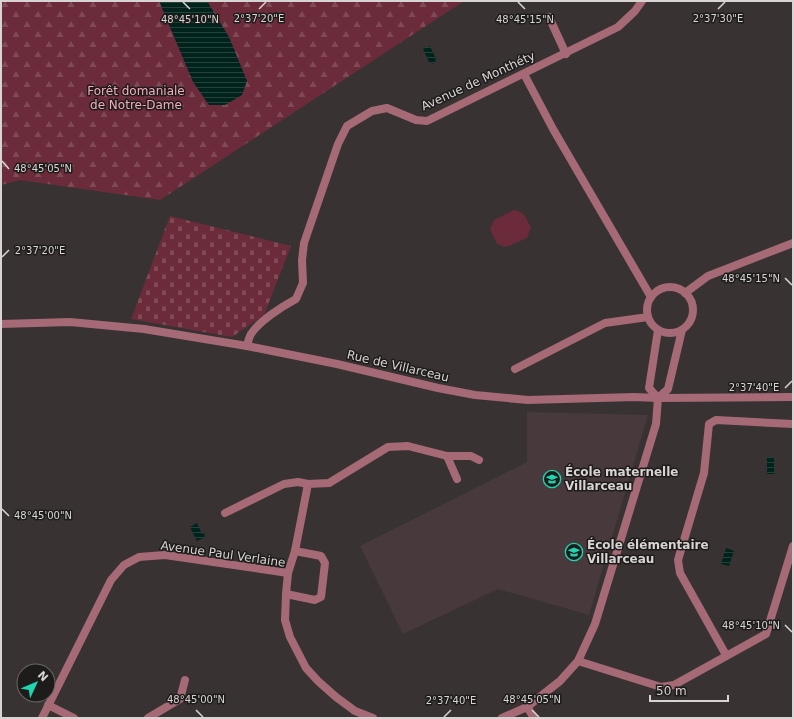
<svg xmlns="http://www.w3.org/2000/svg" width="794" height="719" viewBox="0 0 794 719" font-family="'DejaVu Sans',sans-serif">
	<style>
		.built { fill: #47393c }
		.green { fill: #6b2b3b }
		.forest { fill: url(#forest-firs) }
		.cemetery { fill: url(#cemetery-stones) }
		.water { fill: url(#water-rules) }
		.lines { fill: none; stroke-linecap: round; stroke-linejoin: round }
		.minor { stroke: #a56a75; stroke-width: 8 }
		.ticks { fill: none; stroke: #d8d4d4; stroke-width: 1.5 }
		.labels { text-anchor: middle; stroke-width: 3; stroke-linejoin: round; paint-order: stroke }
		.street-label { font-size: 12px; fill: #d8d4d4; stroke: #1e1b1b }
		.park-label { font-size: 12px; fill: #f4adba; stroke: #1e1b1b }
		.poi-label { font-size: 12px; font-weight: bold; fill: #d8d4d4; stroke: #1e1b1b; text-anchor: start }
		.ticks-label { font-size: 10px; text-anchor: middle; fill: #d8d4d4; stroke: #1e1b1b; stroke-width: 3; stroke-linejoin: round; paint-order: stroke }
	</style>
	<defs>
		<pattern id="forest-firs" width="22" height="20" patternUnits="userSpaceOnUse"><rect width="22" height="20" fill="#6b2b3b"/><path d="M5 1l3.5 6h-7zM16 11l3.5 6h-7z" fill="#7f4956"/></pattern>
		<pattern id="cemetery-stones" width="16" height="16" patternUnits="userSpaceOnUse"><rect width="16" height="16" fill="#6b2b3b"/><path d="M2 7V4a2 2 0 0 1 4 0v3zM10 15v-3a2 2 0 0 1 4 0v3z" fill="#7f4956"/></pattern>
		<pattern id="water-rules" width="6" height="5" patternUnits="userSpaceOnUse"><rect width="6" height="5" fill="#00231b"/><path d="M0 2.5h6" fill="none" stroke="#24423b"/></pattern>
	</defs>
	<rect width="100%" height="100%" fill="#393233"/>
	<polygon class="built" points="527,412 648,415 589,615 498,589 403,634 360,546 527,462"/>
	<polygon class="green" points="514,210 523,213 531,227 527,238 506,247 497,244 490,229 494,220"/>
	<polygon class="forest" points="1,1 464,1 160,200 20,180 1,185"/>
	<polygon class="cemetery" points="170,216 291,246 264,315 232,337 131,319"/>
	<g class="water">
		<polygon points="159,1 207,1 229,37 247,81 242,95 225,105 209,105 193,82"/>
		<polygon points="430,46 436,59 435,60 436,62 432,64 431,62 429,62 423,49"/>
		<rect x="767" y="457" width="7" height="17"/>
		<polygon points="197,523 202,534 204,533 205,537 197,541 190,527"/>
		<polygon points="726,548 734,551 729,566 721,564"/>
	</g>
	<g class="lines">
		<g class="minor">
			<polyline points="549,17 566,54"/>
			<polyline points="524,74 553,129 651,297"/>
			<circle cx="670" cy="310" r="23"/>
			<polyline points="685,293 708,276 793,243"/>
			<polyline points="1,324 70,322 144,329 247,346 337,364 438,388 475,395 528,400 634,397 658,398 793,397"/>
			<path d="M247,346C248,342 249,337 251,334C259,321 283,306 296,299L303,283L302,260L304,243L338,144L347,126L372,111L387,108L416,120L427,121L618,27L635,11L642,1"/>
			<polyline points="515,369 605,323 648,317"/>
			<polyline points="658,398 668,389 682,330"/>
			<polyline points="658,398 649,388 658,330"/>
			<polyline points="457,479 447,456 471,456 479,460"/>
			<polyline points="225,513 284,484 298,482 308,484"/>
			<polyline points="286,594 315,600 321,597 325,563 321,556 295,551"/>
			<polyline points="726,655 680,573 678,560 704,473 709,424 716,420 793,424"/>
			<polyline points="578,661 661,687 674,685 766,634 793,546"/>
			<polyline points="48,705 74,718"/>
			<polyline points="527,707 534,718"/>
			<polyline points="42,718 111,580 124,565 139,557 165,555 288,573"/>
			<polyline points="148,718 180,699 185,680"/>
			<polyline points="373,718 355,711 336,697 318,681 306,668 290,637 285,620 286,594 288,573 295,551 308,484 329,483 388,447 408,446 447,456"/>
			<polyline points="502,718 527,707 560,681 578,661 595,624 656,424 658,398"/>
		</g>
	</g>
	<path class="ticks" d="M183,2L190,9M518,2L525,9M259,9L266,2M718,9L725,2M2,161L9,169M2,257L9,250M785,278L792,285M785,388L792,381M2,509L9,516M785,625L792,632M196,710L203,717M532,710L539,717M444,717L451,710"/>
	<defs>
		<symbol id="school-ring" viewBox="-11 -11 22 22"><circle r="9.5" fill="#1e1b1b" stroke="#1ed5b0" stroke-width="1.5"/><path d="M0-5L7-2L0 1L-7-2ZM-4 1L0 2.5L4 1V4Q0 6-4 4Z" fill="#1ed5b0"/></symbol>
	</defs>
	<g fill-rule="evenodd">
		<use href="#school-ring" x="542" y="469" width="20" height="20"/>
		<use href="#school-ring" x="564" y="542" width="20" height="20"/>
	</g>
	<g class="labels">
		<g class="street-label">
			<text transform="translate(478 81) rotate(-25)" y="4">Avenue de Monthéty</text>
			<text transform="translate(398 366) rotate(13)" y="4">Rue de Villarceau</text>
			<text transform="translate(223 554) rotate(8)" y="4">Avenue Paul Verlaine</text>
		</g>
		<g class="park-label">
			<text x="136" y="95">Forêt domaniale<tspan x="136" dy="14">de Notre-Dame</tspan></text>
		</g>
		<g class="poi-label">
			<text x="565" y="476">École maternelle<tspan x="565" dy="14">Villarceau</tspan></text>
			<text x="587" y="549">École élémentaire<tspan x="587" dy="14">Villarceau</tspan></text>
		</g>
	</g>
	<g class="ticks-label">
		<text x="259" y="22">2°37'20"E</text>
		<text x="718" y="22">2°37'30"E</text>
		<text x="190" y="23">48°45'10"N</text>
		<text x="525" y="23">48°45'15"N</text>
		<text x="43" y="172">48°45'05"N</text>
		<text x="40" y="254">2°37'20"E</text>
		<text x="751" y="282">48°45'15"N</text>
		<text x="754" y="391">2°37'40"E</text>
		<text x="43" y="519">48°45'00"N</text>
		<text x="751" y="629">48°45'10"N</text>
		<text x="196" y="703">48°45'00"N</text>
		<text x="532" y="703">48°45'05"N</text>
		<text x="451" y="704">2°37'40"E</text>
	</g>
	<rect width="794" height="719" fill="none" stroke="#d8d4d4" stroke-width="4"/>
	<g transform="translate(36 683) rotate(46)"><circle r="19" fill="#1e1b1b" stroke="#686565"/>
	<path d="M0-3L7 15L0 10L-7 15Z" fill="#1ed5b0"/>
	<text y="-6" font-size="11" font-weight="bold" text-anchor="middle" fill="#d8d4d4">N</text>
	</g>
	<path d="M650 695v6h78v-6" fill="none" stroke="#d8d4d4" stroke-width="2"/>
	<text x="656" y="695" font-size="12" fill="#d8d4d4" stroke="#1e1b1b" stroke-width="3" paint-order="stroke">50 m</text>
</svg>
